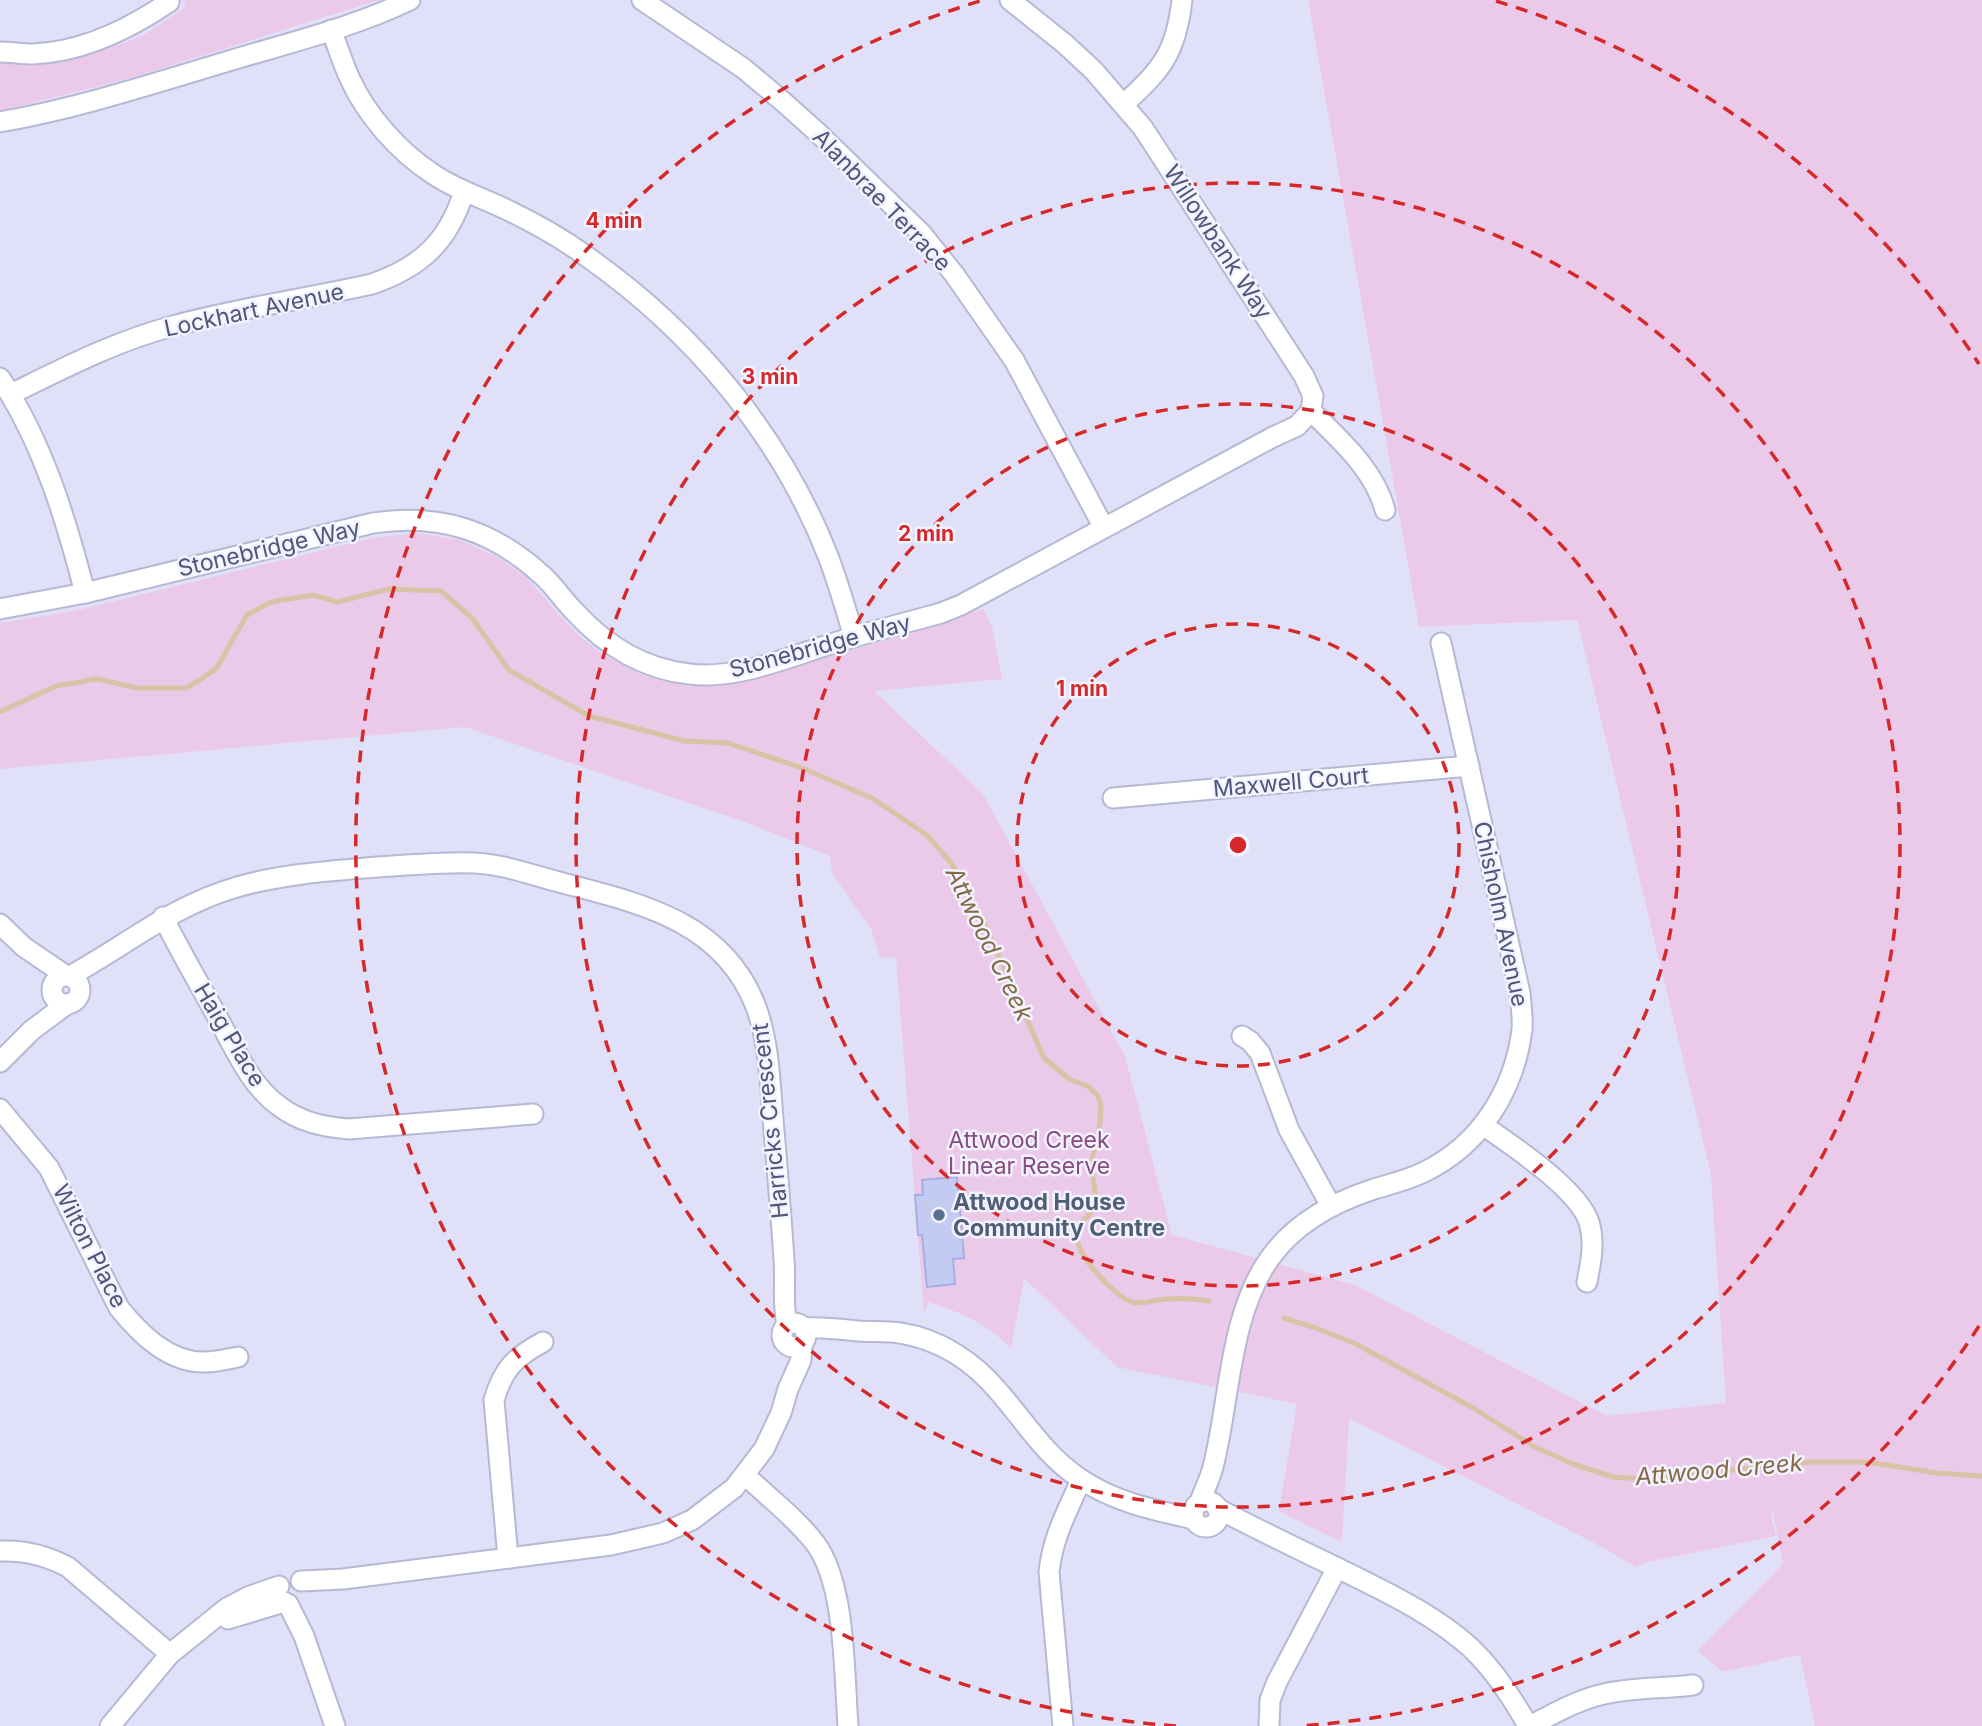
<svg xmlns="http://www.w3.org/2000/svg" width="1982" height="1726" viewBox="0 0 1982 1726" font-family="Inter,sans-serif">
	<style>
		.residential { fill: #e0e0f9 }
		.green { fill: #eac9e9 }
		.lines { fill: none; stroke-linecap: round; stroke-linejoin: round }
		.stream { stroke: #d8c3a6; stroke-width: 5 }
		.building { fill: #c3cbf1; stroke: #a4b0e4; stroke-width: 2 }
		.minor-casing { stroke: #b6b9d4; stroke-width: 23 }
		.minor { stroke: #fff; stroke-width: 19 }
		.ring { fill: none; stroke: #d62828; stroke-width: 3.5; stroke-dasharray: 12 9 }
		.service-dot { fill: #5c6f8a; stroke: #f3f2ff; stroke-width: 2.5 }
		.labels { text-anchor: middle; stroke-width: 5; stroke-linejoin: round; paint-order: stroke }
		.street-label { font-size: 23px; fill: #4e5778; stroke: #f3f2ff }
		.park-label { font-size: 23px; fill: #894c80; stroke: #f3f2ff }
		.service-label { font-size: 23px; font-weight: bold; fill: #4e5e75; stroke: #f3f2ff; text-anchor: start }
		.water-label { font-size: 24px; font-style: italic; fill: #836a44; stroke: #f3f2ff }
		.centre { fill: #d62828; stroke: #f3f2ff; stroke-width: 3.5 }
		.ring-label { font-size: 21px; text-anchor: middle; font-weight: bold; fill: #d62828; stroke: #f3f2ff; stroke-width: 5; stroke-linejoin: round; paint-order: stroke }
	</style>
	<rect width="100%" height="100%" fill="#ecebfc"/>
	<polygon class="residential" points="0,0 1308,0 1419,627 1577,620 1711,1175 1783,1564 1723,1672 1801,1655 1815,1726 0,1726"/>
	<g class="green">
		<path d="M182,0H379L134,77L0,111V60C49,57 100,57 145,34C159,26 173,15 186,6Z"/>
		<path d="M1308,0H1982V1726H1815L1800,1655L1723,1672L1698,1651L1783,1564L1773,1513L1771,1514L1776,1536L1647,1562L1636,1567L1604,1548L1349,1418L1342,1542L1279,1511L1297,1404L1117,1367L1024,1278L1011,1348C984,1322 963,1313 928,1302L924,1313L896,957L880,958L871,929L832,873L830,856L745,822L465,727L0,769V623L74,611L372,538L416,533L460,540L494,555L525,576L574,631L602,654L644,676L691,687L743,682L945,623L983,609L992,626L1002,679L874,691L983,794L1125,1056L1172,1235L1355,1285L1607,1416L1726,1403L1711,1175L1577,620L1419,627Z"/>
	</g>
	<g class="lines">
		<g class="stream">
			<path d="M0,712L56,686L97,679L137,688H187L216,669L247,615L271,602L313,595L338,602L389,589L441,591L472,618L509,670L589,716L685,741L728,743L802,768L872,798L927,835L952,864L986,927L1044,1058L1069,1079L1089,1087L1098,1096L1101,1105L1100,1124L1091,1165L1095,1192L1093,1211C1084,1219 1076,1225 1077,1237C1077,1256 1115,1297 1132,1302C1143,1305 1154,1300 1165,1299C1179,1298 1194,1299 1209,1301"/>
			<polyline points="1284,1318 1316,1328 1356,1344 1475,1409 1533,1446 1573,1464 1613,1477 1643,1479 1811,1462 1867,1462 1937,1473 1982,1476"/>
		</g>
	</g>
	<polygon class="building" points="957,1177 964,1258 953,1259 955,1284 927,1287 922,1235 918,1235 915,1195 923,1195 922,1180"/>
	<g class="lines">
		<defs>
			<g id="minor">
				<polyline points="642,0 743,68 780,99 817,132 921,233 954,274 1014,360 1104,528"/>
				<path d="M1010,0L1065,44L1094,71L1143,128L1304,376L1313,396L1311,411C1339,439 1375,470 1385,510"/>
				<path d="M331,30C338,47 343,64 350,79C367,116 399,152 433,174C453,188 477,196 499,206C529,220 560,237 586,256C693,331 780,434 828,556C838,582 846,610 854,637"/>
				<path d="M0,52C11,52 22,54 33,54C83,52 128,30 169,2"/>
				<path d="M1124,104C1162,69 1176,53 1182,0"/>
				<path d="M0,122C79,108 155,83 232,60C292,42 354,27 410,0"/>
				<path d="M0,378C43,443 66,519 85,593"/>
				<path d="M11,394C64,368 116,341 173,326C238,308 306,299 372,284C421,267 448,242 464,192"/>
				<path d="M0,609L85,593L373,523C440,513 493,530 543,576C555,587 564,601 575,612C606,646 644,669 689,674C738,680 788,657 834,643C869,632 905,623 941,613L961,605L1273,437L1297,426L1311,411"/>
				<polyline points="1113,798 1469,766"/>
				<path d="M163,917C181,953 201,987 220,1022C236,1051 251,1086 279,1106C300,1122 323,1127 349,1129L533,1114"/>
				<polyline points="0,924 24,947 65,975"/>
				<circle cx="66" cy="990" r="14"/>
				<path d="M70,976C128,944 172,906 237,887C282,874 330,871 377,867C409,865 442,862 474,863C503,864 531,875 559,882C638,903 723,920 756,1007C769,1042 770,1082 773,1119C777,1166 781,1213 784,1260C786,1282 782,1303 787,1324"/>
				<polyline points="1242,1036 1250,1041 1260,1053 1289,1130 1331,1206"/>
				<polyline points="0,1062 32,1030 67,1004"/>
				<path d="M0,1109L49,1168L119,1308C140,1334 169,1363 205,1362C216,1362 227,1359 238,1357"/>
				<path d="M1484,1126C1513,1146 1578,1189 1589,1222C1595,1242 1591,1262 1587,1282"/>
				<circle cx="794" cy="1335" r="12"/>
				<path d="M804,1328C823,1327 839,1329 858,1331C872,1332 886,1331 900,1333C940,1339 974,1362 999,1392C1026,1423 1045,1455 1079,1478C1114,1502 1153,1510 1194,1519"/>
				<path d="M745,1475C768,1497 795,1517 815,1543C846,1584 844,1674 848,1726"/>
				<circle cx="1206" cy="1514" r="13"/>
				<path d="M1200,1502C1204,1490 1210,1479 1213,1467C1230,1401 1229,1315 1270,1258C1295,1223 1334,1202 1374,1189C1391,1184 1408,1180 1424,1172C1480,1145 1514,1091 1522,1030C1523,1018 1521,1005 1520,993L1441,643"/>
				<path d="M1217,1508C1265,1534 1314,1556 1362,1580C1400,1599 1439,1619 1471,1648C1495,1671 1512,1697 1528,1726"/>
				<path d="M0,1551C25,1550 46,1555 68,1567L170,1654"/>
				<path d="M508,1558L494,1400C503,1369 515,1357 543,1342"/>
				<polyline points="301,1581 343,1579 611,1545 663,1533 692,1520 734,1488 764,1449 781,1413 788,1389 801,1360 802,1345"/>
				<polyline points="288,1604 304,1636 335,1726"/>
				<polyline points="228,1619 284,1602"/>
				<polyline points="110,1726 170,1654 227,1608 250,1596 279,1586"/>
				<path d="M1063,1726L1049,1572C1053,1536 1067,1512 1081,1480"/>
				<polyline points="1269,1726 1270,1700 1277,1682 1337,1568"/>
				<path d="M1529,1726C1552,1715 1575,1701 1600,1695C1630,1687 1662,1689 1693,1685"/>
			</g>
		</defs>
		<use href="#minor" class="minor-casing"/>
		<use href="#minor" class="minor"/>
	</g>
	<g class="ring">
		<circle cx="1238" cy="845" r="221"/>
		<circle cx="1238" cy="845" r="441"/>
		<circle cx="1238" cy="845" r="662"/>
		<path d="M1979 1326A883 883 0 0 1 1300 1726M1176 1726A883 883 0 0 1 980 1M1496 1A883 883 0 0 1 1979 364"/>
	</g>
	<circle class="service-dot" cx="939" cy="1215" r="7"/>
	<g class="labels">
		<g class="street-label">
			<text transform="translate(882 200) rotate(46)" y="8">Alanbrae Terrace</text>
			<text transform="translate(1218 242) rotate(57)" y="8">Willowbank Way</text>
			<text transform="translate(254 310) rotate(-12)" y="8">Lockhart Avenue</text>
			<text transform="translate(269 548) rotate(-13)" y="8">Stonebridge Way</text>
			<text transform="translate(820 646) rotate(-15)" y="8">Stonebridge Way</text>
			<text transform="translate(1291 782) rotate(-5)" y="8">Maxwell Court</text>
			<text transform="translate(1501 914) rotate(78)" y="8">Chisholm Avenue</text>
			<text transform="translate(230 1035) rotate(59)" y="8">Haig Place</text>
			<text transform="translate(770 1121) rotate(-96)" y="8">Harricks Crescent</text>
			<text transform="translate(90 1246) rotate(63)" y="8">Wilton Place</text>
		</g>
		<g class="park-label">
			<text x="1029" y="1148">Attwood Creek<tspan x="1029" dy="26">Linear Reserve</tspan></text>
		</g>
		<g class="service-label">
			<text x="953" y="1210">Attwood House<tspan x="953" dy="26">Community Centre</tspan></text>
		</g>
		<g class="water-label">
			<text transform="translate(989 944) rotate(64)" y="8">Attwood Creek</text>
			<text transform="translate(1719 1470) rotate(-5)" y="8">Attwood Creek</text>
		</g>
	</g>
	<circle cx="1238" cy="845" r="10" class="centre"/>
	<g class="ring-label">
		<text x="614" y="228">4 min</text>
		<text x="770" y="384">3 min</text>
		<text x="926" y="541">2 min</text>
		<text x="1082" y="696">1 min</text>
	</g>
</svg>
